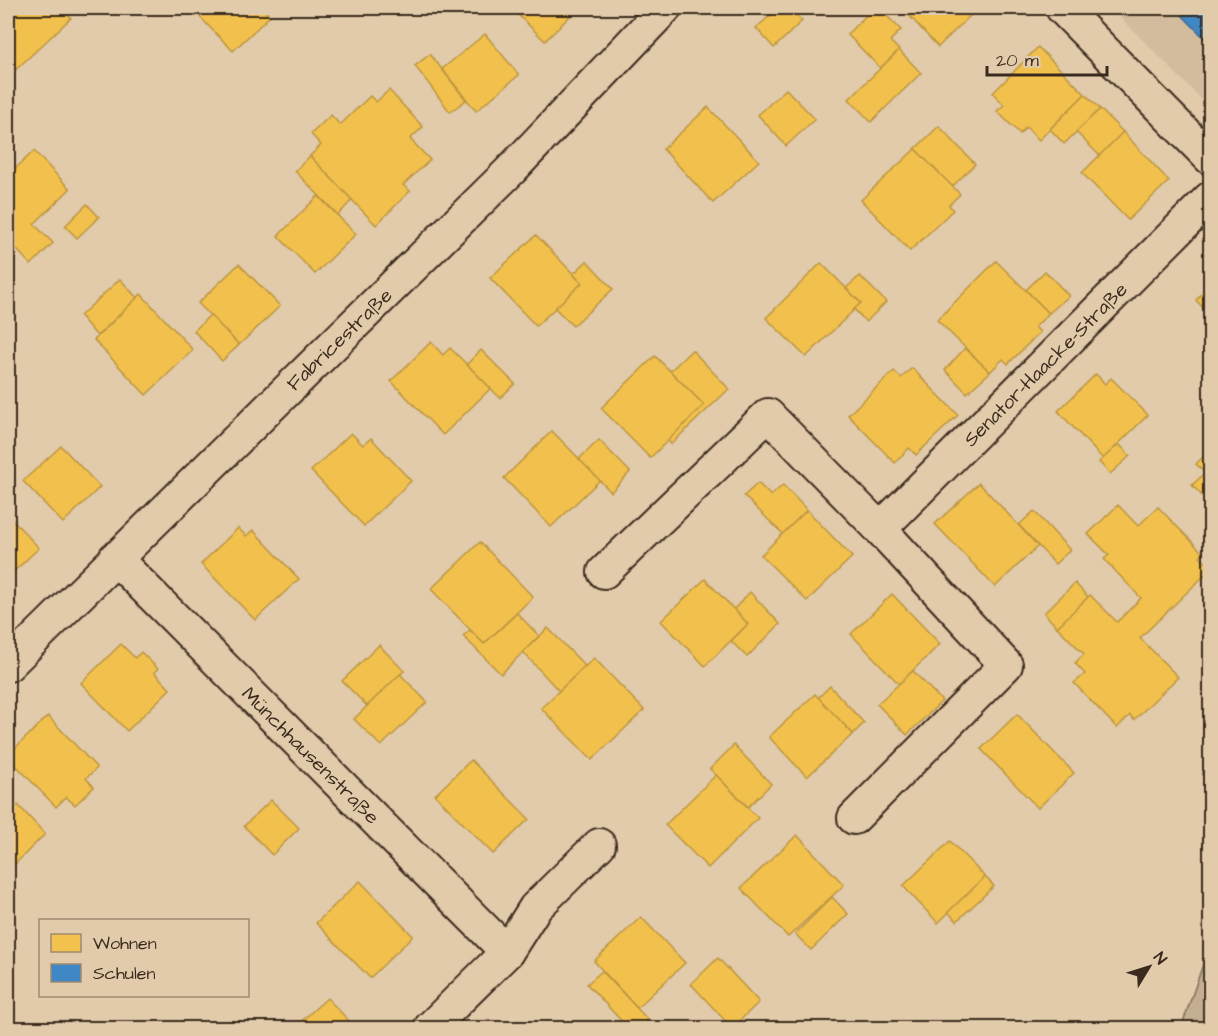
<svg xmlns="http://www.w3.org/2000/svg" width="1218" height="1036" viewBox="0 0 1218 1036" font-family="'Architects Daughter',sans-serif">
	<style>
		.built { fill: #d2bc9d }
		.green { fill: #c3ae91; stroke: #7f6c58; stroke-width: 1.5 }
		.homes { fill: #f2c14e; stroke: #bb9440; stroke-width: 1.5 }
		.schools { fill: #3f88c5; stroke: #3e6c93; stroke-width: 1.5 }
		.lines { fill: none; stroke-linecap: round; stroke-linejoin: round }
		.minor-casing { stroke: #3b2a1e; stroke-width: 36 }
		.minor { stroke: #e1cbaa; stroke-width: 32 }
		.labels { text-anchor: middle; stroke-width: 6; stroke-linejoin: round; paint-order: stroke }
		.street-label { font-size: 20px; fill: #3b2a1e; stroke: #e1cbaa }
	</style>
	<rect width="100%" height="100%" fill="#e1cbaa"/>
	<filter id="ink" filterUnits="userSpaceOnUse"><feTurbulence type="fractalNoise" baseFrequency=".0167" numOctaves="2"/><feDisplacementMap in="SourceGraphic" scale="12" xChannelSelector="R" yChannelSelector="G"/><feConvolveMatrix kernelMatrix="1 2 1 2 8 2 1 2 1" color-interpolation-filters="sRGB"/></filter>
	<g filter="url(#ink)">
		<polygon class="built" points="1111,8 1210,8 1210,108"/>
		<polygon class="green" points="1210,944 1210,1028 1181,1028"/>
		<g class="homes">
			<polygon points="8,8 62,8 71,18 8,77"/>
			<polygon points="201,8 262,8 270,16 233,51 196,13"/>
			<polygon points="511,8 578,8 545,41"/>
			<polygon points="779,8 788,8 802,21 774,48 756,28"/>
			<polygon points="874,8 879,8 901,30 890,41 899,50 880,68 847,34"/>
			<polygon points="908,8 972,8 975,11 938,47 905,11"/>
			<polygon points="485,34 519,75 476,111 442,69"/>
			<polygon points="1038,47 1085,94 1039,140 1026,127 1020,134 997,111 1004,105 993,93"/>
			<polygon points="899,50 921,73 871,122 849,99"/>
			<polygon points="430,54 466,100 450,112 415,66"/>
			<polygon points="786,89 815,119 786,146 758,115"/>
			<polygon points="389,90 423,127 410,139 430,160 403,185 410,191 376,225 310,156 321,145 311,134 331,115 340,125 370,96 376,102"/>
			<polygon points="1085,94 1100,109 1064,144 1050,129"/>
			<polygon points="708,107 759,161 713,203 663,149"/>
			<polygon points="1100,109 1123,132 1100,156 1076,132"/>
			<polygon points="939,126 975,164 952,187 915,149"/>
			<polygon points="1123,132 1169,181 1128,220 1082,173"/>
			<polygon points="915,149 960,194 949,205 953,210 910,251 861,200"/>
			<polygon points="34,151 70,189 34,224 53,243 31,265 8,240 8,163 9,161 16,168"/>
			<polygon points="310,156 352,200 338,215 295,171"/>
			<polygon points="318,196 356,234 315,274 278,236"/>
			<polygon points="87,204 99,217 77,238 65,226"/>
			<polygon points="536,235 582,283 536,326 490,278"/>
			<polygon points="587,261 613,289 573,326 555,308 582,283 573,274"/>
			<polygon points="996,261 1049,313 1035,327 1040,332 1008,364 1003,359 990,372 937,320"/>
			<polygon points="821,263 861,303 806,357 766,318"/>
			<polygon points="239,264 280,306 239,345 198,303"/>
			<polygon points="1045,271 1069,296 1049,313 1026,290"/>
			<polygon points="860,276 886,302 866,322 854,309 861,303 846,288"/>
			<polygon points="120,279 137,298 97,336 80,316"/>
			<polygon points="1210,286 1210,316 1196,300"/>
			<polygon points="141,294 193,350 146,395 94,340"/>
			<polygon points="210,315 239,345 222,361 194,331"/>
			<polygon points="431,342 443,355 450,348 491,388 443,435 391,381"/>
			<polygon points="965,348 990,372 967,393 945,370"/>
			<polygon points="481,350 515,384 500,398 467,364"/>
			<polygon points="692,350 729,389 671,444 667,440 704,405 670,371"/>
			<polygon points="655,356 704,405 650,458 601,408"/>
			<polygon points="912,368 958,415 916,455 909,448 895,463 848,415 894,371 901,378"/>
			<polygon points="1096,374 1105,384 1111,378 1148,415 1103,459 1058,411"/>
			<polygon points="552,431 600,480 551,527 504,478"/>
			<polygon points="351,433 363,445 371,438 411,481 364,526 311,471"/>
			<polygon points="599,440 630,472 611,492 579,459"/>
			<polygon points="1119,444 1130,456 1110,474 1099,462"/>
			<polygon points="61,446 100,487 63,523 23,481"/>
			<polygon points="1210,450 1210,504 1192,485 1205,473 1196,464"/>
			<polygon points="758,483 771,496 783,485 807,510 783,534 744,496"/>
			<polygon points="979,483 1038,546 995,587 935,524"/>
			<polygon points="1118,505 1138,526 1158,507 1203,553 1200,556 1210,567 1210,570 1140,638 1178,677 1134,720 1130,715 1117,728 1074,683 1085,674 1075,663 1084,654 1057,627 1090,595 1117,622 1141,598 1104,559 1109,555 1088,534"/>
			<polygon points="807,510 852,557 807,601 761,555"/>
			<polygon points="1034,511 1070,550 1055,564 1019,525"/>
			<polygon points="8,515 39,548 8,577"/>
			<polygon points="238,528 246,536 253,530 299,579 255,620 201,564"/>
			<polygon points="480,542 533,597 484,644 431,589"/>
			<polygon points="705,579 748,624 705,666 661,621"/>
			<polygon points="1075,583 1088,597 1057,627 1044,613"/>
			<polygon points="750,592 780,624 747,657 731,641 748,624 734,609"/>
			<polygon points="892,594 940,644 899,684 851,634"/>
			<polygon points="517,613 539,636 501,674 463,636 470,630 484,644"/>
			<polygon points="548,628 585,666 559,691 523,652"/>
			<polygon points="121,644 135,658 141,652 158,669 154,672 170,689 127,731 81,683"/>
			<polygon points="379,645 404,671 367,706 342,681"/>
			<polygon points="594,658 644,710 592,760 541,708"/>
			<polygon points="913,671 942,701 907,735 877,704"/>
			<polygon points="400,674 427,702 381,746 354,719"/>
			<polygon points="830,686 864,723 853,734 818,698"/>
			<polygon points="815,694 853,734 807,777 769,737"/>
			<polygon points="1017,714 1074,773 1038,808 981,749"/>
			<polygon points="48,716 97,768 86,778 94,787 75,805 66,797 56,807 8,757 8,755"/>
			<polygon points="734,745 771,784 748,807 710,769"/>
			<polygon points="471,760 529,819 493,854 435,795"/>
			<polygon points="716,775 758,818 708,868 665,825"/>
			<polygon points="271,800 299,828 272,855 244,826"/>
			<polygon points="18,805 45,834 8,871 8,815"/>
			<polygon points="797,835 844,885 788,937 741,888"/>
			<polygon points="950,841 985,877 938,923 903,886"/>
			<polygon points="985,877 994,886 957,921 948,912"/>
			<polygon points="360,881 413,936 370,978 316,923"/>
			<polygon points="832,897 848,914 811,950 795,934"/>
			<polygon points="641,917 685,963 637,1008 594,961"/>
			<polygon points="718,958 759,1002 732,1028 691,984"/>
			<polygon points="602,971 648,1020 639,1028 628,1028 587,984"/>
			<polygon points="327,998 356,1028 294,1028"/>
		</g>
		<polygon class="schools" points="1190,8 1210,8 1210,44 1182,15"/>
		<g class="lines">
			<defs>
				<g id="minor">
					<polyline points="1062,8 1210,158"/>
					<polyline points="115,558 507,952 430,1028"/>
					<polyline points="604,572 768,415 880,529 1210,198"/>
					<polyline points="8,665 511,170 665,8"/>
					<polyline points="854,818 1006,665 880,529"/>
					<polyline points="507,952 535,908 599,845"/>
				</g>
			</defs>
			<use href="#minor" class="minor-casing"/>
			<use href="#minor" class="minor"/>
		</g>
	</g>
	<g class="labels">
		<g class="street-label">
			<text transform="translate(339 339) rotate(-44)" y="7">Fabricestraße</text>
			<text transform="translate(1045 364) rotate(-45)" y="7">Senator-Haacke-Straße</text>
			<text transform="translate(311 755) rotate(45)" y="7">Münchhausenstraße</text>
		</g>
	</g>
	<rect width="1218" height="1036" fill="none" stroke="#e1cbaa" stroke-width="30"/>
	<rect x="15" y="15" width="1188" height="1006" fill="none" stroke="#3b2a1e" stroke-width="2" filter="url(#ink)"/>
	<rect x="39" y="919" width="210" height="78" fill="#e1cbaa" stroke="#9f8b72" stroke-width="1.5"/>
	<rect x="51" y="934" width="30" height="18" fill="#f2c14e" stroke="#9f8b72" stroke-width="1.5"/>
	<text x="93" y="949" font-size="18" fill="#3b2a1e">Wohnen</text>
	<rect x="51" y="964" width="30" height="18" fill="#3f88c5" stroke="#9f8b72" stroke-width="1.5"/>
	<text x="93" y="979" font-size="18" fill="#3b2a1e">Schulen</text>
	<g transform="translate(1149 967) rotate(52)" stroke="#e1cbaa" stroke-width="4.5" paint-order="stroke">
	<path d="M0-4.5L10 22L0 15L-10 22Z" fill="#3b2a1e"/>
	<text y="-9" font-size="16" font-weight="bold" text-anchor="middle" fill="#3b2a1e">N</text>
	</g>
	<path d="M987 66v9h120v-9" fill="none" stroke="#3b2a1e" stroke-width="3"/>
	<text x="996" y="66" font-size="18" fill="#3b2a1e" stroke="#e1cbaa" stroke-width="4.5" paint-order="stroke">20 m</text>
</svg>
